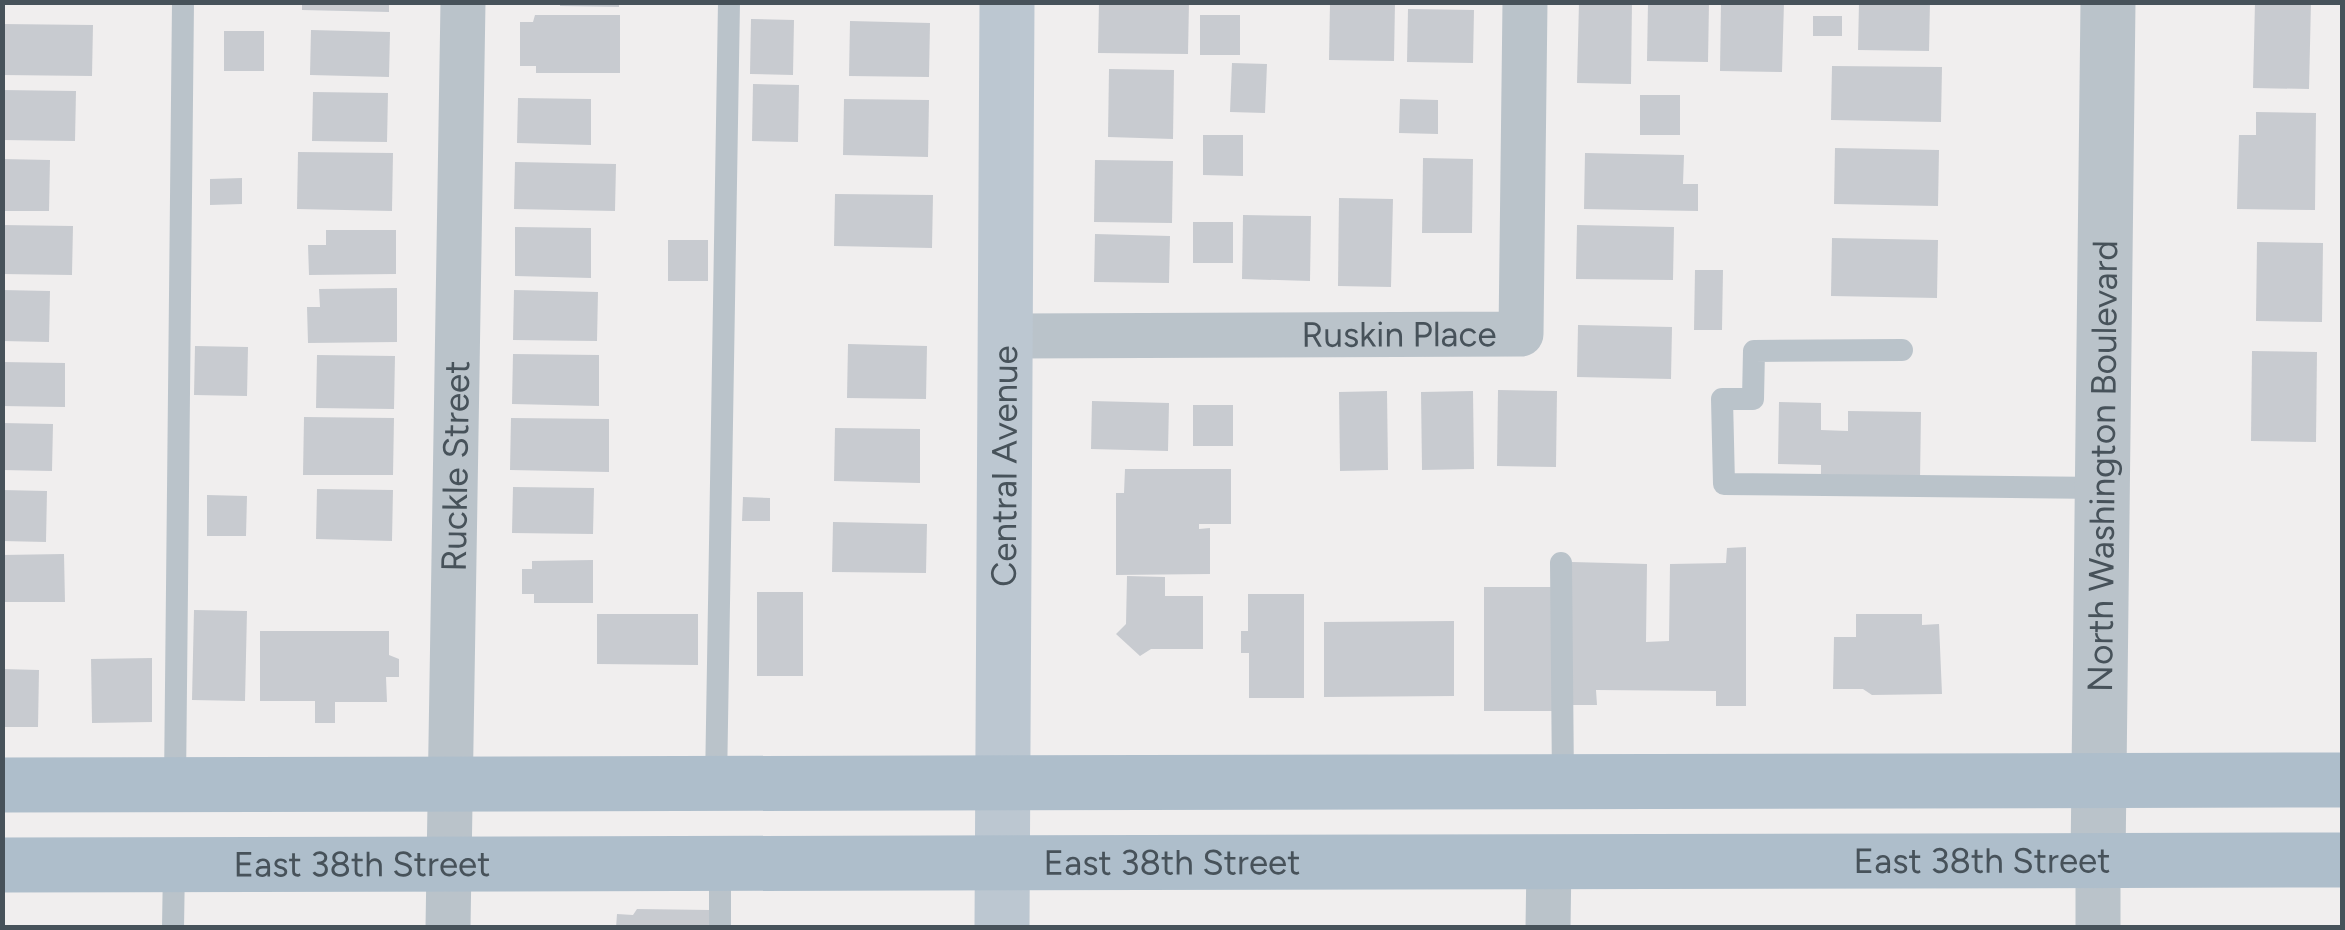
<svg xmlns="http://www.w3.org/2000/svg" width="2345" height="930" viewBox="0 0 2345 930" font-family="Figtree,sans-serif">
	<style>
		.building { fill: #c8cbd0 }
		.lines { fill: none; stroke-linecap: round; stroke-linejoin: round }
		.service { stroke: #bac3ca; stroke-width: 22 }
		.minor { stroke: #bac3ca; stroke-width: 45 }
		.tertiary { stroke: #bac3ca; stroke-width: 55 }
		.secondary { stroke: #bcc7d1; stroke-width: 55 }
		.primary { stroke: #aebecb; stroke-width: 55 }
		.labels { text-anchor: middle; stroke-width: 10; stroke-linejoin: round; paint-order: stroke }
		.street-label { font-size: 35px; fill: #47525a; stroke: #fff }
	</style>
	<rect width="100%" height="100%" fill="#f0eeee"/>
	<g class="building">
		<polygon points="302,2 389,2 389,12 302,10"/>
		<polygon points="560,2 619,2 619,7 560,6"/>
		<polygon points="1099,2 1189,2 1188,54 1098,53"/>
		<polygon points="1330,2 1395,2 1394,61 1329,60"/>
		<polygon points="1579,2 1632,2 1631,84 1577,83"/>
		<polygon points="1648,2 1709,2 1708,62 1647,61"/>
		<polygon points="1721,2 1784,2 1782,72 1720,71"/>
		<polygon points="1859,2 1930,2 1929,51 1858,50"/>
		<polygon points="2255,2 2311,2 2309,89 2253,88"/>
		<polygon points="1408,9 1474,10 1473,63 1407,62"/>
		<polygon points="535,15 620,15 620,73 536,73 536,66 520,66 520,22 533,22"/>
		<rect x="1200" y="15" width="40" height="40"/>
		<rect x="1813" y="16" width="29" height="20"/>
		<polygon points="751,19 794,20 793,75 750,74"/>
		<polygon points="850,21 930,23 929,77 849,76"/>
		<polygon points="2,24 93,25 92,76 2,75"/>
		<polygon points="311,30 390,32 389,77 310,75"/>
		<rect x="224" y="31" width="40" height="40"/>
		<polygon points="1232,63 1267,64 1265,113 1230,112"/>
		<polygon points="1832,66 1942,67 1941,122 1831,120"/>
		<polygon points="1109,69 1174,70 1173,139 1108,137"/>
		<polygon points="753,84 799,85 798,142 752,141"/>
		<polygon points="2,90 76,91 75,141 2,140"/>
		<polygon points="313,92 388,93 387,142 312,141"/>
		<rect x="1640" y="95" width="40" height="40"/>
		<polygon points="518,98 591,99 591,145 517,143"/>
		<polygon points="844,99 929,100 928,157 843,155"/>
		<polygon points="1400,99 1438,100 1438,134 1399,133"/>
		<polygon points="2256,112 2316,113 2315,210 2237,209 2239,135 2256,135"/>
		<polygon points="1203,135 1243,135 1243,176 1203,175"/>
		<polygon points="1835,148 1939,150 1938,206 1834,204"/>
		<polygon points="298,152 393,153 392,211 297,209"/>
		<polygon points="1585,153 1684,155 1683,184 1698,184 1698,211 1584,209"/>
		<polygon points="1423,158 1473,159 1472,233 1422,233"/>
		<polygon points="2,159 50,160 49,211 2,211"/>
		<polygon points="1095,160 1173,161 1172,223 1094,222"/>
		<polygon points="515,162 616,164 615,211 514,209"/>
		<polygon points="242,178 242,204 210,205 210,179"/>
		<polygon points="835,194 933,195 932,248 834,246"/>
		<polygon points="1339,198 1393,199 1391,287 1338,286"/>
		<polygon points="1243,215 1311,216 1310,281 1242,279"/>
		<rect x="1193" y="222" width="40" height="41"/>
		<polygon points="2,225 73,226 72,275 2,274"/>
		<polygon points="1577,225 1674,227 1673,280 1576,279"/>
		<polygon points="515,227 591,228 591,278 515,276"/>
		<polygon points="326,230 396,230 396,274 309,275 308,245 326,245"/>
		<polygon points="1095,234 1170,236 1169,283 1094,282"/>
		<polygon points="1832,238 1938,240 1937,298 1831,296"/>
		<rect x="668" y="240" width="40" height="41"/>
		<polygon points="2257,242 2323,243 2322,322 2256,321"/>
		<polygon points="1695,270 1723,270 1722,330 1694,330"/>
		<polygon points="397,288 397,342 308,343 307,307 320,307 319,289"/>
		<polygon points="2,290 50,291 49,342 2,341"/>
		<polygon points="514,290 598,292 597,341 513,340"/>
		<polygon points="1578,325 1672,327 1671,379 1577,377"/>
		<polygon points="848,344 927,346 926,399 847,398"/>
		<polygon points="195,346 248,347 247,396 194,395"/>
		<polygon points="2252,351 2317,352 2316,442 2251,441"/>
		<polygon points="513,354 599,355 599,406 512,404"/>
		<polygon points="317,355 395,356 394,409 316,408"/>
		<polygon points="2,362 65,363 65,407 2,406"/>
		<polygon points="1498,390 1557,391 1556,467 1497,466"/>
		<polygon points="1387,391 1388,470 1340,471 1339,392"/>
		<polygon points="1473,391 1474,469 1422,470 1421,392"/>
		<polygon points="1092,401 1169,403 1168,451 1091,449"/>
		<polygon points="1779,402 1821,403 1821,430 1848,431 1848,411 1921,412 1920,480 1821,474 1821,465 1778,464"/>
		<rect x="1193" y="405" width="40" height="41"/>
		<polygon points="304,417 394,418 393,475 303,475"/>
		<polygon points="511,418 609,419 609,472 510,470"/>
		<polygon points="2,423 53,424 52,471 2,470"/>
		<polygon points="835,428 920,429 920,483 834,481"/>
		<polygon points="1125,469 1231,469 1231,524 1199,524 1199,529 1210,528 1210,574 1116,575 1116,493 1124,493"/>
		<polygon points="513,487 594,488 593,534 512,533"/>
		<polygon points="317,489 393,490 392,541 316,539"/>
		<polygon points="2,490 47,491 46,542 2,541"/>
		<polygon points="207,495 247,496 246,536 207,536"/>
		<polygon points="743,497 770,498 770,521 742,521"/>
		<polygon points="833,522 927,524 926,573 832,572"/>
		<polygon points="1746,547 1746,706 1716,706 1716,691 1596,690 1597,705 1570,705 1572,562 1647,564 1646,642 1669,641 1670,564 1726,563 1727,548"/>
		<polygon points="64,554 65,602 2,602 2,555"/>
		<polygon points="593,560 593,603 534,603 534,594 522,594 522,569 532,569 532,561"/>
		<polygon points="1127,576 1165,577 1165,596 1203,596 1203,649 1151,649 1140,656 1116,634 1126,624"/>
		<rect x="1484" y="587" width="68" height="124"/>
		<rect x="757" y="592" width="46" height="84"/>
		<polygon points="1248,594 1304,594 1304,698 1249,698 1249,653 1241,653 1241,631 1248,631"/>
		<polygon points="194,610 247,611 245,701 192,700"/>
		<polygon points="597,614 698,614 698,665 597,664"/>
		<polygon points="1856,614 1922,614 1922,625 1939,624 1942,694 1872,695 1863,689 1833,689 1834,637 1856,637"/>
		<polygon points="1454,621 1454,696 1324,697 1324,622"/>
		<polygon points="260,631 389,631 389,655 399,659 399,677 386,677 387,702 335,702 335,723 315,723 315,701 260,701"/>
		<polygon points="152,658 152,722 92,723 91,659"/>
		<polygon points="2,669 39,670 38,727 2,727"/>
		<polygon points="637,909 710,910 710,928 616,928 617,914 633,915"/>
	</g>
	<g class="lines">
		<g class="service">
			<polyline points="1902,350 1754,351 1753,399 1722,399 1724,484 2102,488"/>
			<polyline points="1561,563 1563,782"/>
			<polyline points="175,784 183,2"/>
			<polyline points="716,784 729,2"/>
			<polyline points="173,928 174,865"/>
			<polyline points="720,928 720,865"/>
		</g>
		<g class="minor">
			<path id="s1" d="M1004,336L1521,334L1525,2"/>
			<polyline points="2098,861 2098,928"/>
			<path id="s2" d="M448,928L463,2"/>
			<polyline points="1548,928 1549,862"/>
		</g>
		<path class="tertiary" id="s3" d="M2098,861L2108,2"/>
		<path class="secondary" id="s4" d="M1002,928L1007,2"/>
		<g class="primary">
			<polyline points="2,785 2342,780"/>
			<path id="s5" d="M2,865L2342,860"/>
		</g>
	</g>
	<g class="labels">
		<g class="street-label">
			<text dy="12" stroke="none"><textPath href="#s1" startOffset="395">Ruskin Place</textPath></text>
			<text dy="12" stroke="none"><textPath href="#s2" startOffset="462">Ruckle Street</textPath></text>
			<text dy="12" stroke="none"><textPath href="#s4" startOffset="462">Central Avenue</textPath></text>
			<text dy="12" stroke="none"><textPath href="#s3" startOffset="395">North Washington Boulevard</textPath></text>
			<text dy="12" stroke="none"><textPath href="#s5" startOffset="1980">East 38th Street</textPath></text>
			<text dy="12" stroke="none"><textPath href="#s5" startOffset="1170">East 38th Street</textPath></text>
			<text dy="12" stroke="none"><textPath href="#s5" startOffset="360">East 38th Street</textPath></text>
		</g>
	</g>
	<rect width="2345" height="930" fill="none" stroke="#47525a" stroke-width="10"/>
</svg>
